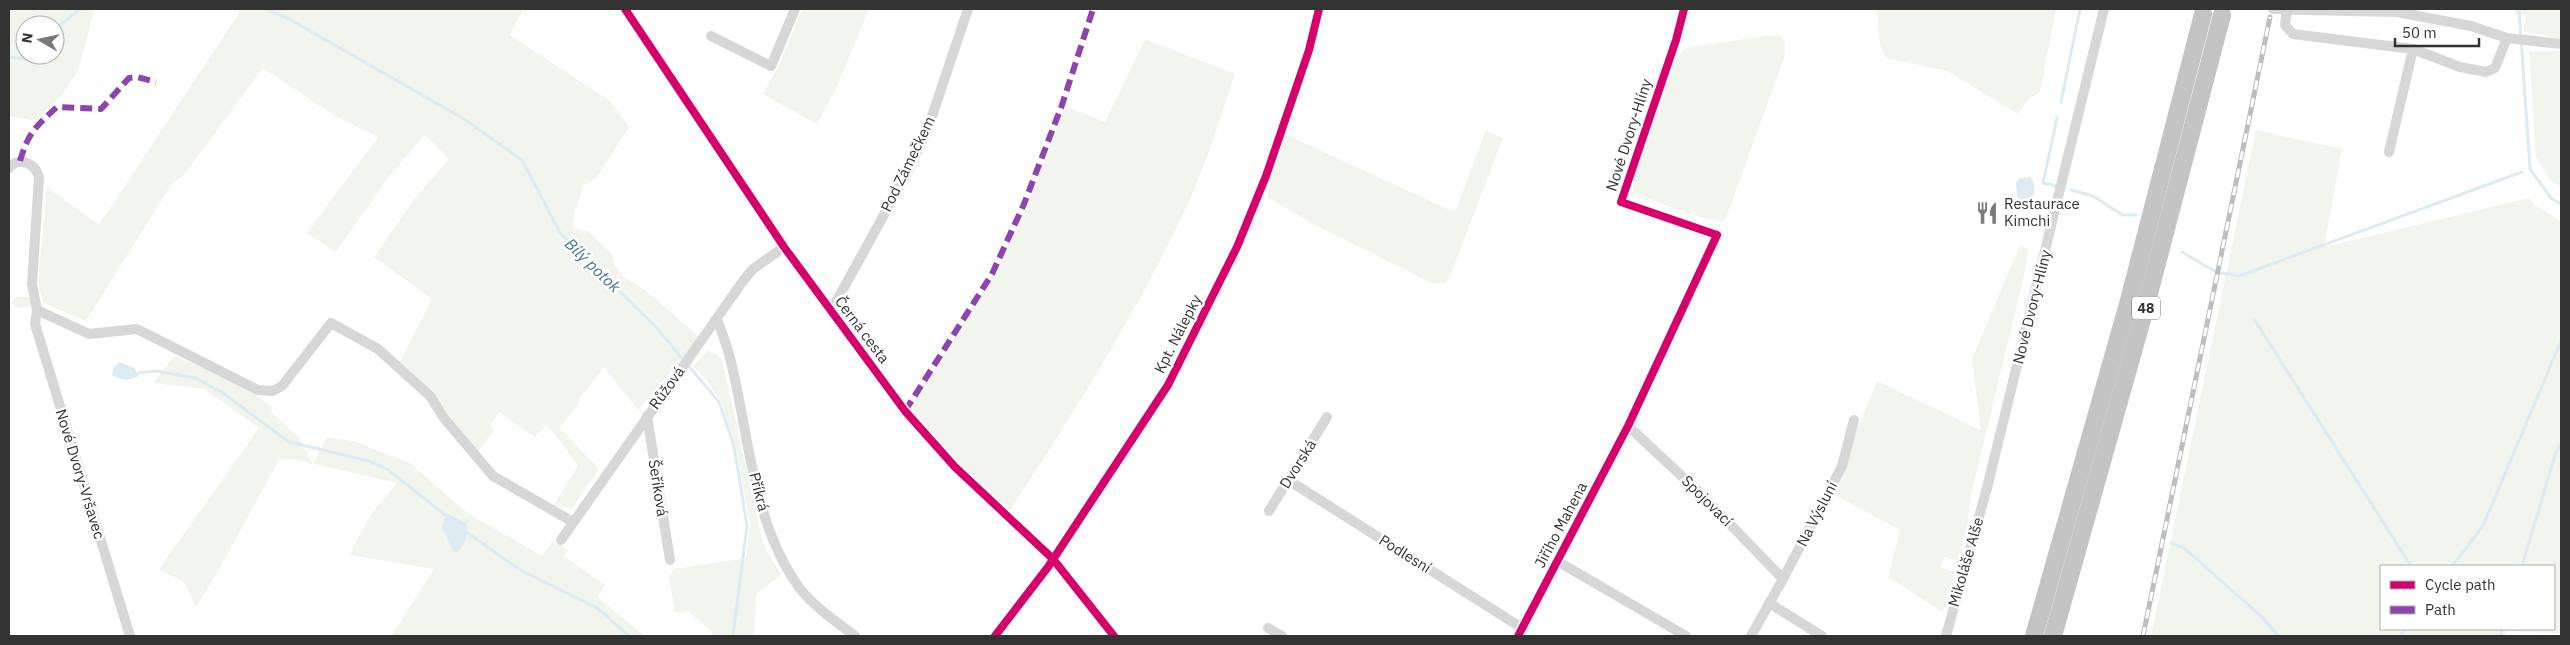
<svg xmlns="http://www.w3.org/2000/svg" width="2570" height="645" viewBox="0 0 2570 645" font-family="'IBM Plex Sans',sans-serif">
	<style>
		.green { fill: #f1f5ed; fill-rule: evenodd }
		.water { fill: #ddebf3 }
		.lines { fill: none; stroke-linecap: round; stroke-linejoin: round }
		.stream { stroke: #ddebf3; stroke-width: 3 }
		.street { stroke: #d7d7d7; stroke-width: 10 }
		.highway { stroke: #c4c4c4; stroke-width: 18 }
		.rail-casing { stroke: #bebebe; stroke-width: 5 }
		.rail { stroke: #fff; stroke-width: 3; stroke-dasharray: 9; stroke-linecap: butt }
		.street-bridge { stroke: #d7d7d7; stroke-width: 10 }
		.quiet { stroke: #8e44ad; stroke-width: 6; stroke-dasharray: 12 6; stroke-linecap: butt }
		.cycleway-casing { stroke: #fff; stroke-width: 11 }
		.cycleway { stroke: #d6006c; stroke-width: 8 }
		.labels { text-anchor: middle; stroke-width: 5; stroke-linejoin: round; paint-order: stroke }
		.shield { fill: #fff; stroke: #707070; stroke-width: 1 }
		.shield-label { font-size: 14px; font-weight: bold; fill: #333 }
		.street-label { font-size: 15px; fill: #333; stroke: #fff }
		.poi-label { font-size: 15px; fill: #333; stroke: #fff; text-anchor: start }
		.water-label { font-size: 16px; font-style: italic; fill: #3f7597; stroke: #fff }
	</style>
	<rect width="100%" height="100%" fill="#fff"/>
	<g class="green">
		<path d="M9,9H94L79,69L65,91L36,121L9,116ZM25,25H55V55H25Z"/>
		<path d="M239,9H523L510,35L610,101L629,127L596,178L583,186C580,201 573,211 573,226L578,230L588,231L612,254L615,266L624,277L644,289L698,336L688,352L638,410L604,367L579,399L580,401L560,428L599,469L572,508L553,506L578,466L547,424L535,437L499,412L490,426L494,430L477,453L398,365L432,299L374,257L415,198L449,159L425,135L387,179L336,252L307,233L378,137L337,117L263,68L183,176L173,182L86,321L43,303L38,282L47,187L99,225L237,16Z"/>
		<polygon points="802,9 869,9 837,87 817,124 763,94 779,66"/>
		<polygon points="1877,9 2056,9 2040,92 2029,99 2018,114 1947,71 1885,58 1880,45"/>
		<polygon points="2514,9 2561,9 2561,39 2523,31 2526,15 2514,16"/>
		<path d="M1766,36H1781L1785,43L1784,58L1725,221C1715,224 1643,198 1633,191V182L1676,59L1683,50L1690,47Z"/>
		<path d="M1145,39L1235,74C1220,120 1205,167 1185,210C1135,316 1073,414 1009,512L961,466L910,408L994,275L1027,206L1065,106L1105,122Z"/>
		<polygon points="2529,51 2561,51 2561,187 2550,180 2536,157"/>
		<polygon points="1486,130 1503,138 1451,274 1445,284 1432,283 1315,225 1267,197 1272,169 1284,137 1287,135 1452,211 1456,209"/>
		<path d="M2256,130L2342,149L2324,247L2529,198L2537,207L2561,221V633L2507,631L2505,636H2151ZM2381,566H2554V629H2381Z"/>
		<polygon points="2020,245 2028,249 2024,276 1971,495 1967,528 1959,561 1944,557 1941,568 1956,572 1949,604 1942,612 1888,577 1900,530 1831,493 1877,381 1981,430 1972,359"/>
		<polygon points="16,297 29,297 32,305 20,308 11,303"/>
		<polygon points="707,351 715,353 722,360 762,538 767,551 781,575 756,594 754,636 711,636 713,633 688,611 675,613 669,576 674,569 746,558 750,524 736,447 721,401 704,377 693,367"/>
		<path d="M174,356C208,370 245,382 272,408L271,412L299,438L313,464L327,437L353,441L410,463L466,512L542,556L553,540L568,550L564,556L605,585L597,597L645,636H391L434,569L349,555L371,514L397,483L292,459L279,460L221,566L196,607L184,582L159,569L259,428L204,389L153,383Z"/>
	</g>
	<g class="water">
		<path d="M2030,177C2038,186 2035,202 2022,202L2017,197L2016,182L2020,178Z"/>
		<polygon points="119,362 135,368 138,377 126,380 112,376 113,369"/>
		<path d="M448,514L466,523C469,534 465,545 457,552L453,551L442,527L445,516Z"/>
	</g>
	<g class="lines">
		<g class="stream">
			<polyline points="266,9 289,19 464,119 522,160 560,233 654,325 719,402 734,446 747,526 733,636"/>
			<polyline points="2519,9 2530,169 2551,198 2561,204"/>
			<polyline points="55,29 80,9"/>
			<polyline points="9,57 30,60 34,55"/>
			<polyline points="2061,102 2080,9"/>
			<polyline points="2057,186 2043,183 2057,118"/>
			<polyline points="2071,190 2093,196 2122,215 2136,215"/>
			<polyline points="2182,252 2216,272 2239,276 2522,172"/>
			<polyline points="2254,319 2411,566"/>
			<polyline points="138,373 156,371 196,378 223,393 289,442 369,461 387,469 449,518"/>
			<polyline points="465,531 520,570 597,608 629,636"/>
			<polyline points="2171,543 2184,548 2262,617 2278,636"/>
			<polyline points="2452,566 2483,526 2561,341"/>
			<polyline points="2522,566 2556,452 2561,443"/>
			<polyline points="2400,636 2405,629"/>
			<polyline points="2500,636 2502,629"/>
		</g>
		<g class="street">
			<polyline points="625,9 784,247 905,411 955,467 1053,559 1114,636"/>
			<polyline points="2287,9 2285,25 2293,34 2413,49 2460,67 2486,72 2495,68 2507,38 2561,44"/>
			<polyline points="2305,10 2397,12 2471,26 2507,38"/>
			<polyline points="711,36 771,66 795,9"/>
			<polyline points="2389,152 2413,49"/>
			<path d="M9,168C19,156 35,163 39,177L32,284L37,310L35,324L130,636"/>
			<polyline points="37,310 89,334 137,329 258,390 273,391 282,386 331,323 378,349 431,397 443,417 493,476 573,522"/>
			<polyline points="831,311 907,173 927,131 968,9"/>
			<path d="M717,319C722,333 728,348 731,362C749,435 752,516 794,580C808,603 834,620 855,636"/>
			<polyline points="647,416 670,560"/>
			<polyline points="1628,426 1701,494 1783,579"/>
			<polyline points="1288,480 1522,628"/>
			<polyline points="1269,511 1327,417"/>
			<polyline points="561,540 743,281 753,269 784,247"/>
			<polyline points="1557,561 1686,636"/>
			<polyline points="1769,603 1822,636"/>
			<polyline points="1268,628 1282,636"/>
			<polyline points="995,636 1048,567 1168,385 1237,247 1266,176 1309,50 1319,9"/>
			<polyline points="1518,636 1628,426 1717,235 1621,202 1676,40 1684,9"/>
			<polyline points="1751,636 1783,579 1842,466 1854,420"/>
			<polyline points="1946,636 1987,488 2104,9"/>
		</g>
		<g class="highway">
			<polyline points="2034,636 2128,304 2203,14"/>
			<polyline points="2053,636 2145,309 2222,15"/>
		</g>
		<defs>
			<polyline id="rail" points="2143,636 2270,17"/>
		</defs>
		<use href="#rail" class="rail-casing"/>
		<use href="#rail" class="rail"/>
		<polyline class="street-bridge" points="2273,9 2305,10"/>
		<g class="quiet">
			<path d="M20,161C28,133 36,126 57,107L101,109L129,78L137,77L156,82"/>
			<polyline points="905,411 992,274 1024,204 1062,105 1093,9"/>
		</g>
		<defs>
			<g id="cycleway">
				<polyline points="625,9 784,247 905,411 955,467 1053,559 1114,636"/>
				<polyline points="995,636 1048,567 1168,385 1237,247 1266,176 1309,50 1319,9"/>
				<polyline points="1518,636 1628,426 1717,235 1621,202 1676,40 1684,9"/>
			</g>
		</defs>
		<use href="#cycleway" class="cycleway-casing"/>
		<use href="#cycleway" class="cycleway"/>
	</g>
	<defs>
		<symbol id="restaurant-bare" viewBox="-9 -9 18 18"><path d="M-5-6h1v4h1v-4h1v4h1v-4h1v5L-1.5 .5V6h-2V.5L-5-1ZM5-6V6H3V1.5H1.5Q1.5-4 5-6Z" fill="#7a7a7a" stroke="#fff" stroke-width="2.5" paint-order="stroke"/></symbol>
	</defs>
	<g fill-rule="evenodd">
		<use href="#restaurant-bare" x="1971" y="197" width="32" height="32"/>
	</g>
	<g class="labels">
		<rect class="shield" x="2132" y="296.5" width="28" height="23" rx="4"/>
		<g class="shield-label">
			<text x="2146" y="313">48</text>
		</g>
		<g class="street-label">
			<text transform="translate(1629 135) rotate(-72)" y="5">Nové Dvory-Hlíny</text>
			<text transform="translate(908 164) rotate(-64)" y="5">Pod Zámečkem</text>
			<text transform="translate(2032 307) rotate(-76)" y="5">Nové Dvory-Hlíny</text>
			<text transform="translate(862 330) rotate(53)" y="5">Černá cesta</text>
			<text transform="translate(1178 334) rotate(-63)" y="5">Kpt. Nálepky</text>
			<text transform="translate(667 388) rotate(-54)" y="5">Růžová</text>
			<text transform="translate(1298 464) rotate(-58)" y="5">Dvorská</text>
			<text transform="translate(80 474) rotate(73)" y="5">Nové Dvory-Vršavec</text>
			<text transform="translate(658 488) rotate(81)" y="5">Šeříková</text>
			<text transform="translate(759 492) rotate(76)" y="5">Příkrá</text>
			<text transform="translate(1707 501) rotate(45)" y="5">Spojovací</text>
			<text transform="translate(1817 514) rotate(-63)" y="5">Na Výsluní</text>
			<text transform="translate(1561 525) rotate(-62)" y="5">Jiřího Mahena</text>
			<text transform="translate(1405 554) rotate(32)" y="5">Podlesní</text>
			<text transform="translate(1966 562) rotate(-74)" y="5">Mikoláše Alše</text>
		</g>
		<g class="poi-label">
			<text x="2004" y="209">Restaurace<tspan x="2004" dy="17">Kimchi</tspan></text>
		</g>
		<g class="water-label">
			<text transform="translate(593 265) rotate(44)" y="6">Bílý potok</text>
		</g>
	</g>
	<rect width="2570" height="645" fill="none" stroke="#333333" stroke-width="20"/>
	<rect x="2380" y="565" width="175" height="65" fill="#ffffff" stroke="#adadad"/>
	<rect x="2390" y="581" width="25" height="8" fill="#d6006c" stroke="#adadad"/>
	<text x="2425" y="590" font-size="15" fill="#333333">Cycle path</text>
	<rect x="2390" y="606" width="25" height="8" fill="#8e44ad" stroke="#adadad"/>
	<text x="2425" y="615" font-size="15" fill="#333333">Path</text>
	<g transform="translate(40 40) rotate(279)"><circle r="24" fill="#ffffff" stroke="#adadad"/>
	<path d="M0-4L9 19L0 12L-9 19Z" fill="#7a7a7a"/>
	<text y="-8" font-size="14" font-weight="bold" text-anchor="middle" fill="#333333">N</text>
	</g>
	<path d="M2395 38v8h84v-8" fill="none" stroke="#333333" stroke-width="2.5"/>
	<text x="2402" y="38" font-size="15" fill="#333333" stroke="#ffffff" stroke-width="4" paint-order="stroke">50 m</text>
</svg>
